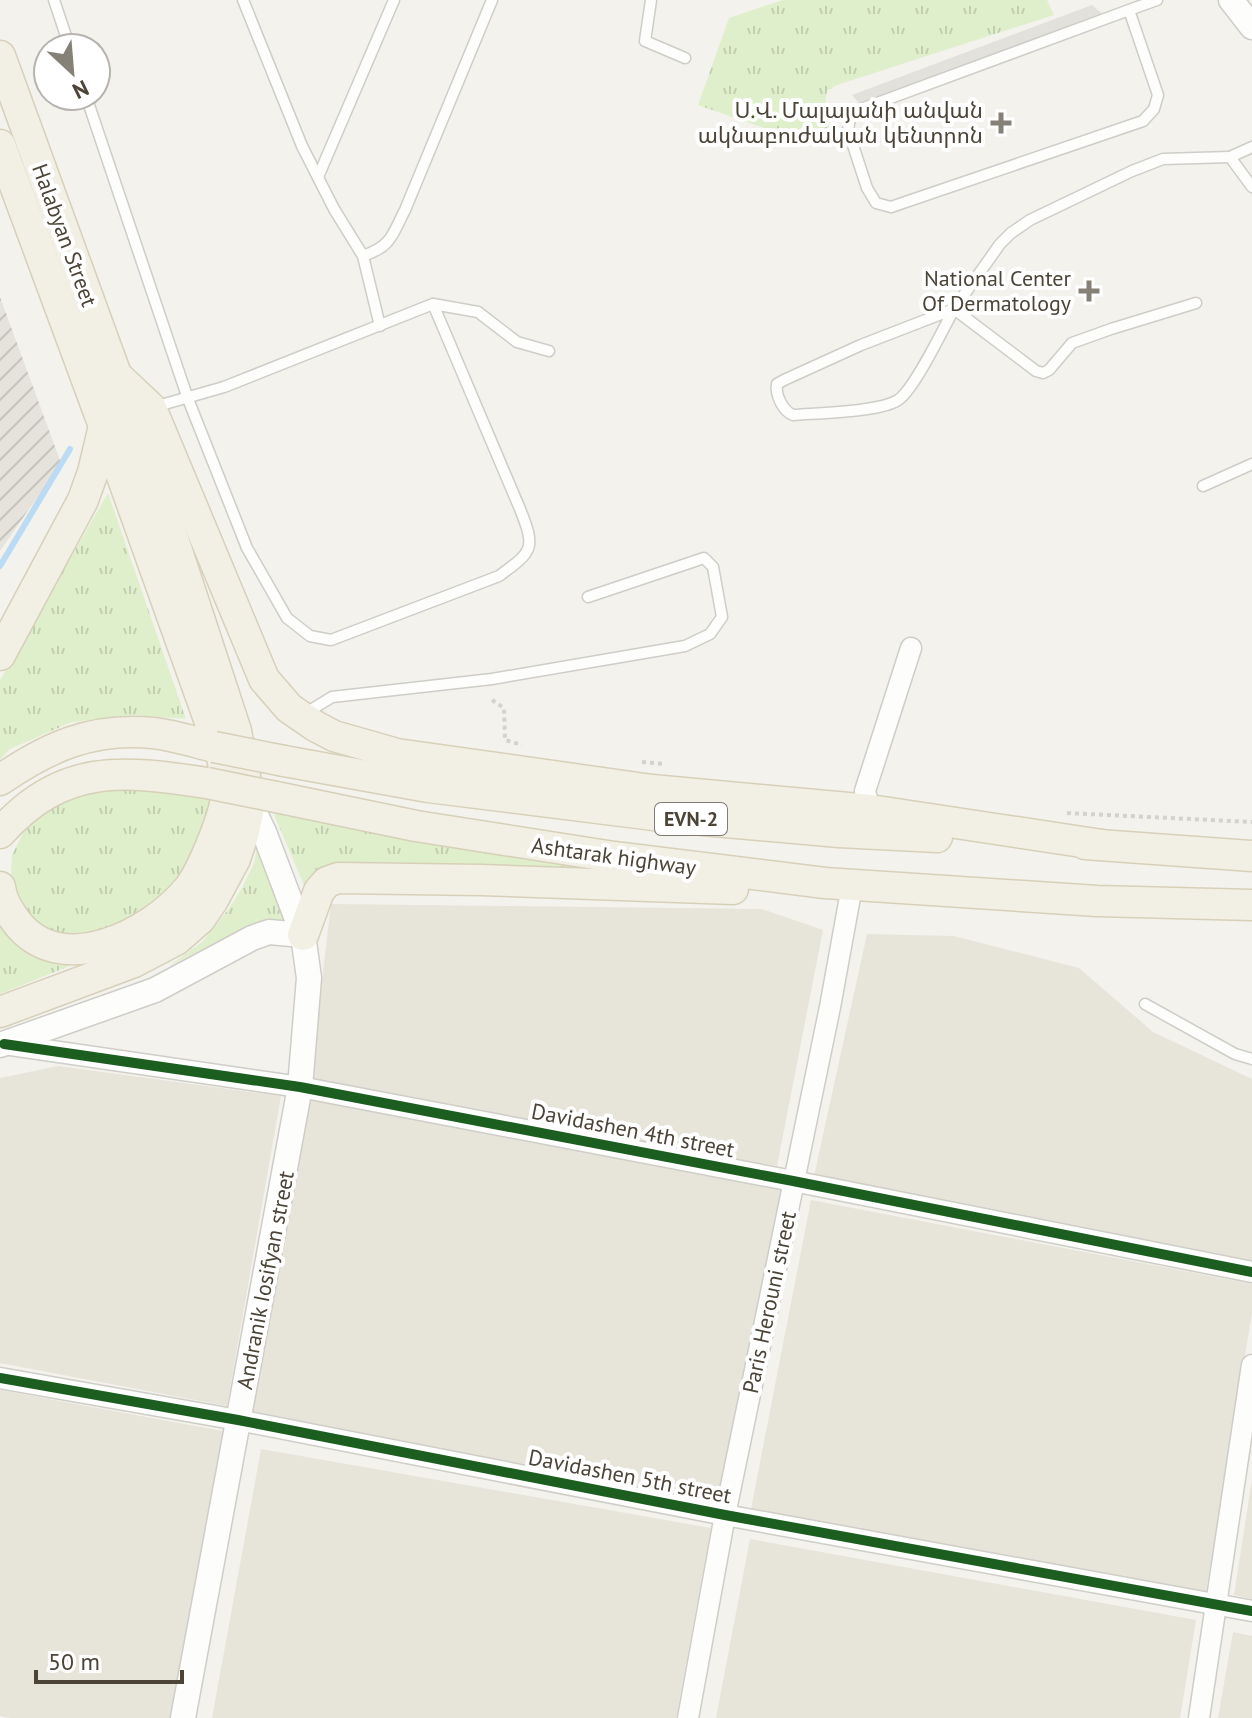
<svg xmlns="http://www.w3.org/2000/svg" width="1252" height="1718" viewBox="0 0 1252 1718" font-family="'PT Sans','Noto Sans Armenian',sans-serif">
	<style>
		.residential { fill: #e7e4da }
		.industrial { fill: url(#industrial-furrows) }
		.grass { fill: url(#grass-tufts) }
		.parking { fill: #e2e1dc }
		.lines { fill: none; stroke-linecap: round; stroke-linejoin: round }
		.stream { stroke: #bbdaf3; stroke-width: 6 }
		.service-casing { stroke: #cfcdc7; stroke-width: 13 }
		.minor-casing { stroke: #cfcdc7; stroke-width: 23 }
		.tertiary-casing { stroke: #cfcdc7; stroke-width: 27 }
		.primary-casing { stroke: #d7d0b9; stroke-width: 33 }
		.path { stroke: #d3d2cb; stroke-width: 4; stroke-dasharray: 4 4; stroke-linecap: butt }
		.service { stroke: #fdfdfc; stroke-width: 10 }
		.minor { stroke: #fdfdfc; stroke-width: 20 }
		.tertiary { stroke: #fdfdfc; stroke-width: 24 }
		.primary { stroke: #f2efe5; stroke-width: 30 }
		.primary-bridge-casing { stroke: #d7d0b9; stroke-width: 33; stroke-linecap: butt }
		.primary-bridge { stroke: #f2efe5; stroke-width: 30 }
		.cycleway-casing { stroke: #fff; stroke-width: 15 }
		.cycleway { stroke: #1b5e20; stroke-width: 10 }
		.poi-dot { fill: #868177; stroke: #fff; stroke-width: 3 }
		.labels { text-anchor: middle; stroke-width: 8; stroke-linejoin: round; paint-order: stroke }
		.shield { fill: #fff; stroke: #817c73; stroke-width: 2 }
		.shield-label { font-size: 20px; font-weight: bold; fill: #4b4437 }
		.poi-label { font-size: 22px; fill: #4b4437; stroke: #fff; text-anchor: end }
		.street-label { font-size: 22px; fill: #4b4437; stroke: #fff }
	</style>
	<defs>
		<pattern id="industrial-furrows" width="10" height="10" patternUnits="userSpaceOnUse" patternTransform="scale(2)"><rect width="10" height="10" fill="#e6e2dc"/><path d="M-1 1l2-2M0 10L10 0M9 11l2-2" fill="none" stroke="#c7c3bd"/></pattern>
		<pattern id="grass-tufts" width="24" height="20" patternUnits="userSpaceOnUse" patternTransform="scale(2)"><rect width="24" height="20" fill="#dfefcb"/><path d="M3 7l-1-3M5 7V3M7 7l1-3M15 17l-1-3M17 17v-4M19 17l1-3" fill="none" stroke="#c1ceaf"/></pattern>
	</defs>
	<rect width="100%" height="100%" fill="#f3f2ed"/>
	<g class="residential">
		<polygon points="331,904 762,909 823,930 777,1166 310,1082"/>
		<polygon points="867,934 954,936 1079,968 1153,1032 1252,1079 1252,1264 814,1176"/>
		<polygon points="58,1066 281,1096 227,1406 0,1363 0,1078"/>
		<polygon points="308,1095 785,1187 721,1507 249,1416"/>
		<polygon points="811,1200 1252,1284 1252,1313 1206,1592 750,1514"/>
		<polygon points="0,1390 228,1432 173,1718 10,1718 0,1716"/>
		<polygon points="261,1449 711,1528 676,1718 212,1718"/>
		<polygon points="1252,1479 1252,1599 1234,1595"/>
		<polygon points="750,1539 1196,1620 1180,1718 716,1718"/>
		<polygon points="1233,1632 1252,1636 1252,1718 1218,1718"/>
	</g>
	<polygon class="industrial" points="0,297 61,463 0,551"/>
	<g class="grass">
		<polygon points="783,0 1047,0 1054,15 837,85 827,91 825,103 834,140 813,145 698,105 729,18"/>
		<polygon points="108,493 186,719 133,715 72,722 10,749 0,759 0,680"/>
		<polygon points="129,783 214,797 195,861 152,908 92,935 66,935 46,928 27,912 15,892 11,873 12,855 23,833 53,805 79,792"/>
		<polygon points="283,810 677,878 367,869 309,897 274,815"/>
		<polygon points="258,842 294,925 251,926 218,941 169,966 202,942 228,910 242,888 254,863"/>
		<polygon points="0,926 18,943 77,963 0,994"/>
	</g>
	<polygon class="parking" points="1092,5 1105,16 861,106 852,95"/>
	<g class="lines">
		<polyline class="stream" points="0,566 70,449"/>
		<defs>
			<g id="service">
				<polyline points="54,0 70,48"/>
				<polyline points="243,0 302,146 334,209 363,256 380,326"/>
				<polyline points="651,0 645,41 685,58"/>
				<polyline points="1129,10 1158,95 1154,109 1143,121 891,207 876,203 867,188 848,130 850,118 861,109 1129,10 1157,0"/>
				<path d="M86,96L188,399L247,548L287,618L310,636L331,640L499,576C533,551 536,549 520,509L433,304"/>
				<polyline points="1252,147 1230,157 1252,187"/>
				<polyline points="318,177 394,0"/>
				<path d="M363,256C392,246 392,235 405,210L492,0"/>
				<polyline points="1196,303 1111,329 1072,343 1049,370 1043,373 1036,371 954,309 1000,244 1011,233 1030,220 1132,171 1163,159 1230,157"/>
				<path d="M954,309C943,329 914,390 898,400C880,412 817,413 793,415C783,411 775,395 777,384L784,380L861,345Z"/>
				<polyline points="154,407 224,387 433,304 478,312 517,342 549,351"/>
				<polyline points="1203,486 1252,464"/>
				<polyline points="306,713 332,697 492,679 685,646 710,634 722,617 713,567 704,558 588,597"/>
				<polyline points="1145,1004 1235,1054 1252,1059"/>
			</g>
			<g id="minor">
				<polyline points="870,810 865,791 911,648"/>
				<polyline points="4,1044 300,1087 793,1181 1252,1272"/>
				<polyline points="0,1378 238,1420 725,1515 1252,1611"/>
				<polyline points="688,1718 725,1515 830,1007 852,886"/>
				<polyline points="1199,1718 1252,1365"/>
			</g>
			<g id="tertiary">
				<polyline points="1231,0 1252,27"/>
				<polyline points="0,1045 155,990 252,938 269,932 303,935"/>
				<polyline points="183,1718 300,1087 309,978 303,935 264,832 246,795"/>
			</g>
			<g id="primary">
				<polyline points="0,56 130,413 163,508 236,731 250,802 244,832 235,859 213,900 200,919 176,940 134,962 0,1012"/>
				<path d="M0,145L104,426L220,750C224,766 228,781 226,798C223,820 202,871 189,888C151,935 59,981 15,920C7,908 2,901 0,887"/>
				<polyline points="117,376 151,408 264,679 289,708 315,726 334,736 397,754 652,790 870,810 1102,845"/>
				<polyline points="0,655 83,500 93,472 104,426"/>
				<polyline points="284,761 428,787 669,817 839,832 937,837"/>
				<path d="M0,780C48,747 92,727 153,733C173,735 194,742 214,747"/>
				<polyline points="276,797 416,826 614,857 825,883 1097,901 1252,905"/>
				<path d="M0,833C63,763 121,770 207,783"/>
				<polyline points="1085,844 1252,856"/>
				<polyline points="303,935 319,891 327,882 338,878 481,880 733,889"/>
			</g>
		</defs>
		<use href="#service" class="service-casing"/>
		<use href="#minor" class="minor-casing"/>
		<use href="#tertiary" class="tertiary-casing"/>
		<use href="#primary" class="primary-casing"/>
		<g class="path">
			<polyline points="492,700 504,708 505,740 522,745"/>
			<polyline points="642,762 665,764"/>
			<polyline points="1067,813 1252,822"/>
		</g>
		<use href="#service" class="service"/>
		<use href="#minor" class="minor"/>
		<use href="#tertiary" class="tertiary"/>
		<use href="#primary" class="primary"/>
		<defs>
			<g id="primary-bridge">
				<polyline points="214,747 284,761"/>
				<polyline points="207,783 276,797"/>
			</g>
		</defs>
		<use href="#primary-bridge" class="primary-bridge-casing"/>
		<use href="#primary-bridge" class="primary-bridge"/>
		<defs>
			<g id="cycleway">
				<polyline points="4,1044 300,1087 793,1181 1252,1272"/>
				<polyline points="0,1378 238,1420 725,1515 1252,1611"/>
			</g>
		</defs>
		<use href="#cycleway" class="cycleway-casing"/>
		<use href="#cycleway" class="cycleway"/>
	</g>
	<g class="poi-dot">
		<path d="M997 111h8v8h8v8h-8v8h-8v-8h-8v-8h8z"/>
		<path d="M1085 279h8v8h8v8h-8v8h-8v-8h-8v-8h8z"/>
	</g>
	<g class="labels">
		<rect class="shield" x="655" y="803" width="72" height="32" rx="6"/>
		<g class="shield-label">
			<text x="691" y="826">EVN-2</text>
		</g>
		<g class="poi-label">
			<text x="983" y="118">Ս.Վ. Մալայանի անվան<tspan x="983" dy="25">ակնաբուժական կենտրոն</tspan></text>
			<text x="1071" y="286">National Center<tspan x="1071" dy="25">Of Dermatology</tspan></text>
		</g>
		<g class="street-label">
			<text transform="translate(65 235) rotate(70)" y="8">Halabyan Street</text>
			<text transform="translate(614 856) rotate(8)" y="8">Ashtarak highway</text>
			<text transform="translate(633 1130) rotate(11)" y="8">Davidashen 4th street</text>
			<text transform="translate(265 1280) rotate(-79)" y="8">Andranik Iosifyan street</text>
			<text transform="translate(769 1302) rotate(-78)" y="8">Paris Herouni street</text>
			<text transform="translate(630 1476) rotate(11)" y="8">Davidashen 5th street</text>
		</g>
	</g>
	<g transform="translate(72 72) rotate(154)"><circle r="38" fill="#ffffff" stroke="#b7b4af" stroke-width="2"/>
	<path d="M0-6L14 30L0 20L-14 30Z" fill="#868177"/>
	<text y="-12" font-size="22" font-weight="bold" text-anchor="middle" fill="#4b4437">N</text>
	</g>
	<path d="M36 1670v12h146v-12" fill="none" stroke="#4b4437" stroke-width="4"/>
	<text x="48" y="1670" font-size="24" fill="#4b4437" stroke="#ffffff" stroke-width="6" paint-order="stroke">50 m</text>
</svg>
